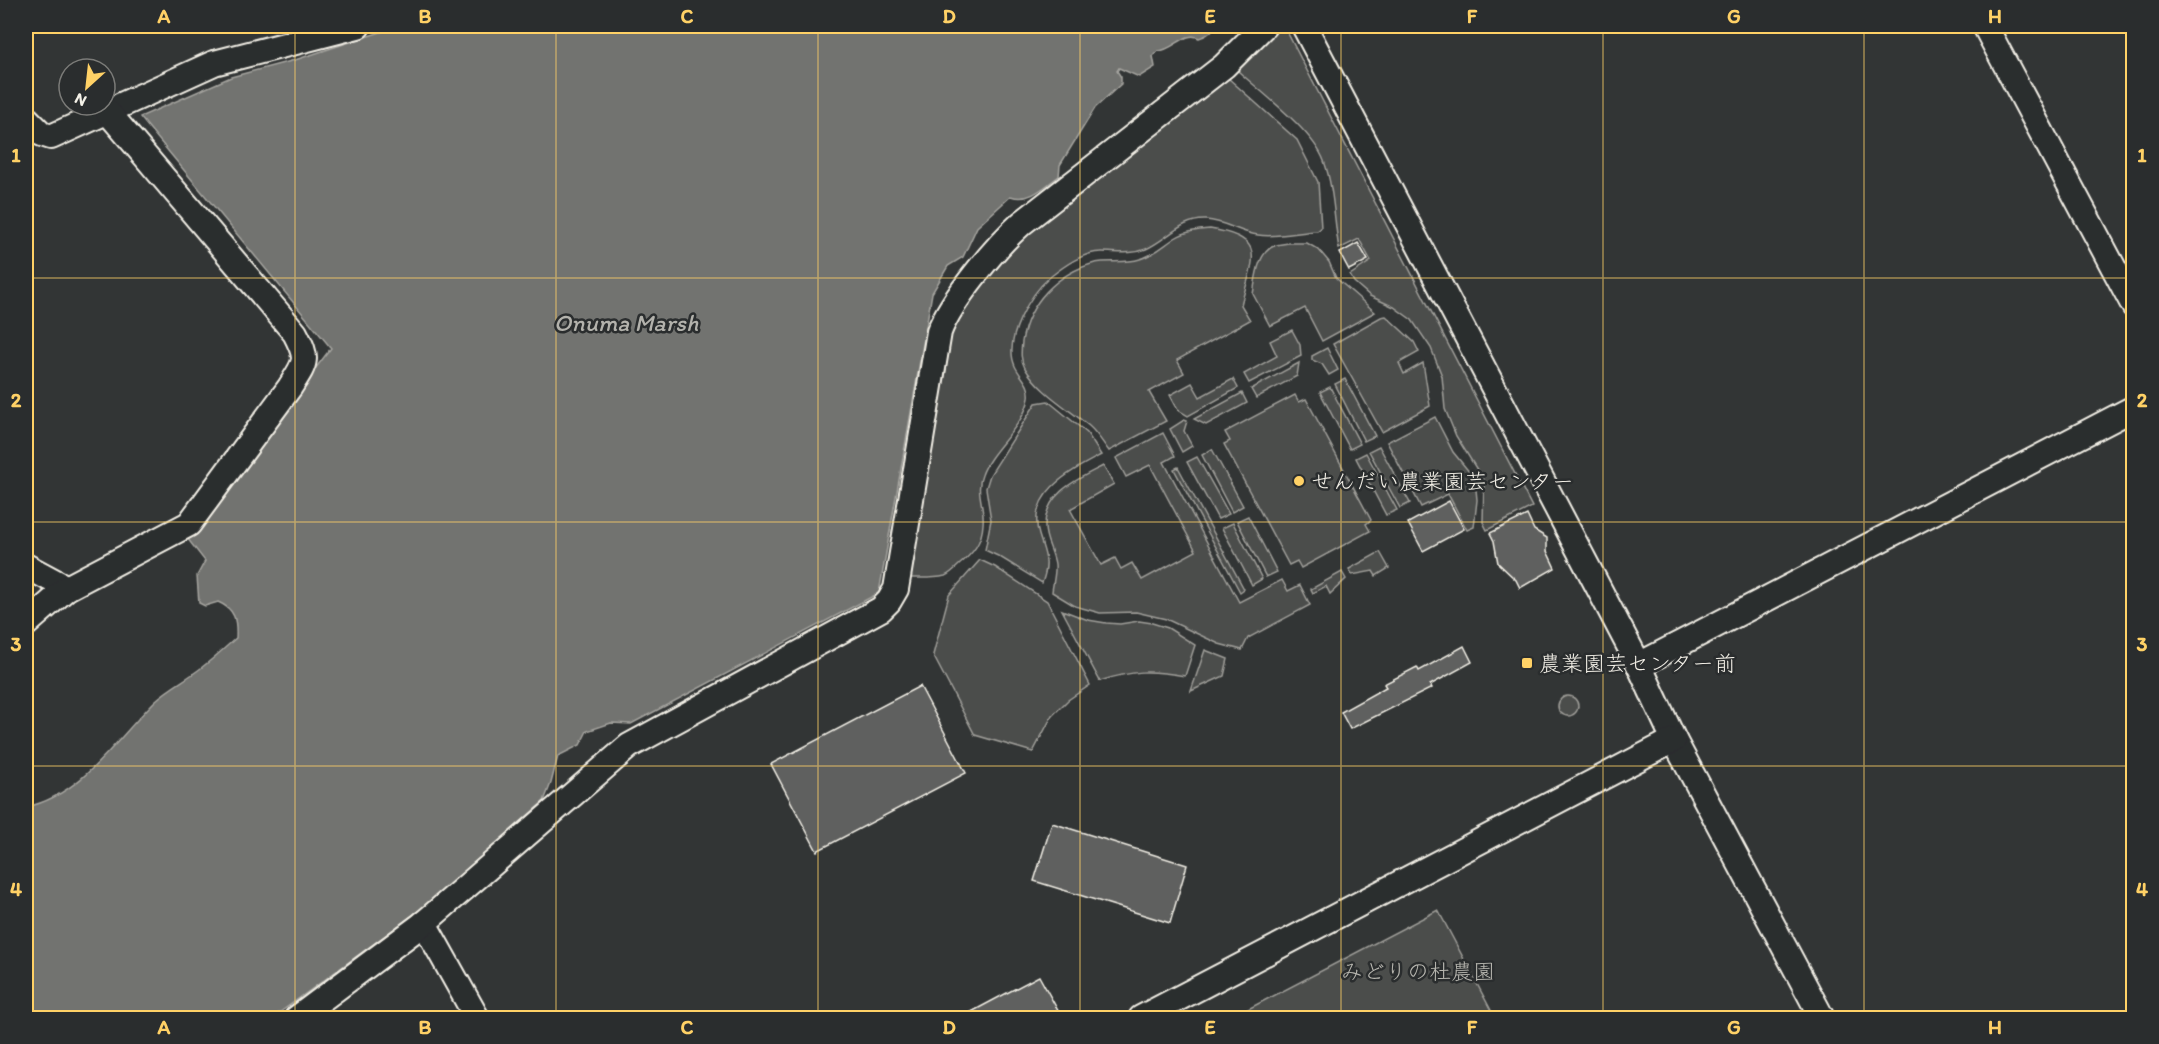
<svg xmlns="http://www.w3.org/2000/svg" width="2159" height="1044" viewBox="0 0 2159 1044" font-family="Itim,'Klee One',sans-serif">
	<style>
		.green { fill: #4b4d4c; stroke: #a09f9a; stroke-width: 1.5 }
		.water { fill: #727370; stroke: #a6a5a0; stroke-width: 1.5 }
		.building { fill: #5f605f; stroke: #f4f1e8; stroke-width: 1.5 }
		.lines { fill: none; stroke-linecap: round; stroke-linejoin: round }
		.minor-casing { stroke: #f4f1e8; stroke-width: 28 }
		.minor { stroke: #2a2d2e; stroke-width: 24 }
		.grid { fill: none; stroke: #ffd166; stroke-width: 1.5; stroke-opacity: 0.55 }
		.poi-dot { fill: #ffd166; stroke: #2a2d2e; stroke-width: 2 }
		.labels { text-anchor: middle; stroke-width: 5; stroke-linejoin: round; paint-order: stroke }
		.poi-label { font-size: 22px; fill: #f4f1e8; stroke: #2a2d2e; text-anchor: start }
		.park-label { font-size: 22px; fill: #b9b8b1; stroke: #2a2d2e }
		.water-label { font-size: 24px; font-style: italic; fill: #b3b2ac; stroke: #2a2d2e }
		.neatline { fill: none; stroke: #ffd166; stroke-width: 2 }
		.grid-label { font-size: 20px; text-anchor: middle; font-weight: bold; fill: #ffd166 }
	</style>
	<rect width="100%" height="100%" fill="#323535"/>
	<filter id="ink" filterUnits="userSpaceOnUse"><feTurbulence type="fractalNoise" baseFrequency=".0167" numOctaves="2"/><feDisplacementMap in="SourceGraphic" scale="12" xChannelSelector="R" yChannelSelector="G"/><feConvolveMatrix kernelMatrix="1 2 1 2 8 2 1 2 1" color-interpolation-filters="sRGB"/></filter>
	<g filter="url(#ink)">
		<g class="green">
			<path d="M1271,26H1284L1532,507L1487,530L1483,522L1484,481L1456,436L1445,409L1442,376L1431,348L1412,320L1394,307L1370,296L1354,282L1350,275L1371,261L1359,239L1339,249C1334,221 1334,188 1324,161C1313,131 1262,93 1238,71L1239,62Z"/>
			<path d="M1228,78L1297,140L1318,182L1321,228L1317,231C1298,232 1277,238 1258,235C1241,233 1225,221 1206,220C1181,219 1168,239 1146,249C1132,255 1117,252 1102,252C1083,252 1064,266 1050,277C1030,294 1003,340 1015,366C1020,377 1031,384 1029,398C1024,427 991,449 982,475C975,492 985,507 983,524C982,543 973,553 959,565C955,569 950,574 945,576C933,579 921,578 909,578L948,331L1012,239Z"/>
			<path d="M1210,229C1270,238 1252,260 1241,305L1250,320L1177,360L1184,373L1149,392L1166,421L1109,451C1103,443 1097,433 1089,426C1068,408 1040,393 1025,368C1020,359 1021,352 1022,342C1028,303 1057,273 1095,263C1108,260 1125,264 1140,259C1154,255 1163,246 1175,238C1186,231 1198,230 1210,229Z"/>
			<path d="M1289,243H1307L1319,250L1329,262L1336,278L1375,312L1322,341L1305,308L1270,326L1253,294C1256,279 1257,253 1274,246C1278,244 1284,244 1289,243Z"/>
			<polygon points="1386,316 1414,342 1419,352 1399,363 1404,374 1423,363 1430,406 1382,432 1333,344 1381,317"/>
			<polygon points="1292,330 1300,345 1301,356 1249,383 1244,374 1277,356 1270,341"/>
			<polygon points="1327,348 1338,370 1329,375 1322,364 1312,360 1312,356"/>
			<polygon points="1299,363 1297,376 1256,398 1251,389"/>
			<polygon points="1233,379 1238,388 1188,416 1178,410 1170,395 1192,383 1200,397"/>
			<polygon points="1345,379 1375,436 1364,441 1335,384"/>
			<polygon points="1330,387 1360,444 1350,449 1320,392"/>
			<polygon points="1242,393 1247,403 1206,425 1194,419"/>
			<polygon points="1295,395 1299,402 1306,399 1371,520 1366,524 1370,531 1301,568 1297,561 1289,565 1224,444 1230,441 1225,432"/>
			<path d="M1048,401L1087,433L1101,455C1071,471 1026,493 1039,535C1045,555 1050,562 1042,583L1000,557L985,550L991,520L986,488L990,475L1036,403Z"/>
			<polygon points="1435,417 1453,452 1475,479 1477,500 1474,527 1467,530 1448,494 1421,507 1387,442"/>
			<polygon points="1184,420 1187,421 1184,431 1192,446 1182,452 1170,429"/>
			<path d="M1163,433L1175,456L1164,462L1239,602L1282,580L1288,591L1300,585L1310,605L1248,638L1242,650L1219,644L1166,619L1136,612L1100,613L1075,606L1052,592C1053,582 1056,573 1055,564C1053,551 1045,540 1045,527C1044,493 1078,479 1103,466L1114,484L1070,509L1101,565L1115,558L1121,569L1132,563L1142,580L1196,551L1150,465L1126,477L1116,458Z"/>
			<polygon points="1379,446 1410,503 1400,508 1369,451"/>
			<polygon points="1212,449 1243,506 1232,512 1202,455"/>
			<polygon points="1366,453 1397,510 1386,515 1356,458"/>
			<polygon points="1197,457 1229,514 1218,519 1187,462"/>
			<polygon points="1178,467 1244,589 1240,592 1174,469"/>
			<polygon points="1248,516 1277,572 1266,577 1237,521"/>
			<polygon points="1233,523 1262,579 1252,585 1222,528"/>
			<polygon points="1380,552 1389,568 1376,576 1373,571 1352,575 1349,569"/>
			<polygon points="980,560 995,567 1047,601 1090,685 1068,700 1052,716 1033,752 975,735 933,655 949,595"/>
			<polygon points="1342,572 1346,579 1330,594 1326,586 1313,593 1311,589"/>
			<path d="M1062,610L1088,620L1106,623L1120,624L1139,621L1152,623L1168,628L1195,645L1185,676C1151,670 1133,670 1100,681Z"/>
			<polygon points="1205,650 1228,659 1224,676 1191,691"/>
			<circle cx="1568" cy="706" r="10"/>
			<polygon points="1438,910 1495,1018 1231,1018"/>
		</g>
		<path class="water" d="M399,26H1222L1214,28C1209,34 1206,36 1199,38C1186,30 1173,51 1158,51L1153,56L1155,67L1139,77L1119,68L1117,71L1121,77V84L1095,108L1060,165L1059,176C1045,186 1029,203 1011,196L977,227L963,257L948,266L932,293L879,593L631,724L611,723L587,731L580,745L558,756L551,783L544,801L424,907L272,1018H26V807C83,795 117,738 156,700C169,688 187,679 201,668C213,659 225,648 236,638C237,620 235,609 218,602L205,606L199,603L197,576L205,561L187,538L331,348L140,117L231,77L295,60Z"/>
		<g class="building">
			<polygon points="1358,243 1368,260 1349,270 1340,253"/>
			<polygon points="1449,501 1464,529 1423,551 1408,523"/>
			<polygon points="1527,515 1534,530 1547,538 1547,551 1555,568 1520,588 1516,580 1498,563 1494,541 1490,533"/>
			<polygon points="1464,646 1472,662 1430,685 1432,688 1350,729 1341,712 1386,687 1384,684 1417,667 1419,671"/>
			<polygon points="920,686 966,773 817,851 771,764"/>
			<polygon points="1052,823 1187,865 1170,923 1034,881"/>
			<polygon points="1039,976 1062,1018 960,1018"/>
		</g>
		<g class="lines">
			<defs>
				<g id="minor">
					<polyline points="1304,26 1639,665 1674,740 1822,1018"/>
					<polyline points="1985,26 2134,306"/>
					<polyline points="26,118 42,134 51,137 214,63 358,26"/>
					<polyline points="26,566 67,588"/>
					<path d="M26,624L67,588L189,524L290,387C306,362 309,360 295,333L107,111"/>
					<polyline points="1639,665 2134,408"/>
					<polyline points="424,923 477,1018"/>
					<path d="M297,1018L424,923L629,746L881,609L889,601L896,589L939,332C951,300 996,246 1022,223L1224,66L1264,26"/>
					<polyline points="1141,1018 1674,740"/>
				</g>
			</defs>
			<use href="#minor" class="minor-casing"/>
			<use href="#minor" class="minor"/>
		</g>
	</g>
	<path class="grid" d="M295,26V1018M556,26V1018M818,26V1018M1080,26V1018M1341,26V1018M1603,26V1018M1864,26V1018M26,278H2134M26,522H2134M26,766H2134"/>
	<g class="poi-dot">
		<circle cx="1299" cy="481" r="6"/>
		<rect x="1521" y="657" width="12" height="12" rx="3"/>
	</g>
	<g class="labels">
		<g class="poi-label">
			<text x="1311" y="489">せんだい農業園芸センター</text>
			<text x="1539" y="671">農業園芸センター前</text>
		</g>
		<g class="park-label">
			<text x="1418" y="979">みどりの杜農園</text>
		</g>
		<g class="water-label">
			<text x="626" y="331">Onuma Marsh</text>
		</g>
	</g>
	<rect width="2159" height="1044" fill="none" stroke="#2a2d2e" stroke-width="66"/>
	<g transform="translate(87 87) rotate(207)"><circle r="28" fill="#2a2d2e" stroke="#7b7b78" stroke-width="1.5"/>
	<path d="M0-4.5L10 22L0 15L-10 22Z" fill="#ffd166"/>
	<text y="-9" font-size="16" font-weight="bold" text-anchor="middle" fill="#f4f1e8">N</text>
	</g>
	<rect x="33" y="33" width="2093" height="978" class="neatline"/>
	<g class="grid-label">
		<text x="164" y="23">A</text>
		<text x="425" y="23">B</text>
		<text x="687" y="23">C</text>
		<text x="949" y="23">D</text>
		<text x="1210" y="23">E</text>
		<text x="1472" y="23">F</text>
		<text x="1734" y="23">G</text>
		<text x="1995" y="23">H</text>
		<text x="16" y="162">1</text>
		<text x="2142" y="162">1</text>
		<text x="16" y="407">2</text>
		<text x="2142" y="407">2</text>
		<text x="16" y="651">3</text>
		<text x="2142" y="651">3</text>
		<text x="16" y="896">4</text>
		<text x="2142" y="896">4</text>
		<text x="164" y="1034">A</text>
		<text x="425" y="1034">B</text>
		<text x="687" y="1034">C</text>
		<text x="949" y="1034">D</text>
		<text x="1210" y="1034">E</text>
		<text x="1472" y="1034">F</text>
		<text x="1734" y="1034">G</text>
		<text x="1995" y="1034">H</text>
	</g>
</svg>
